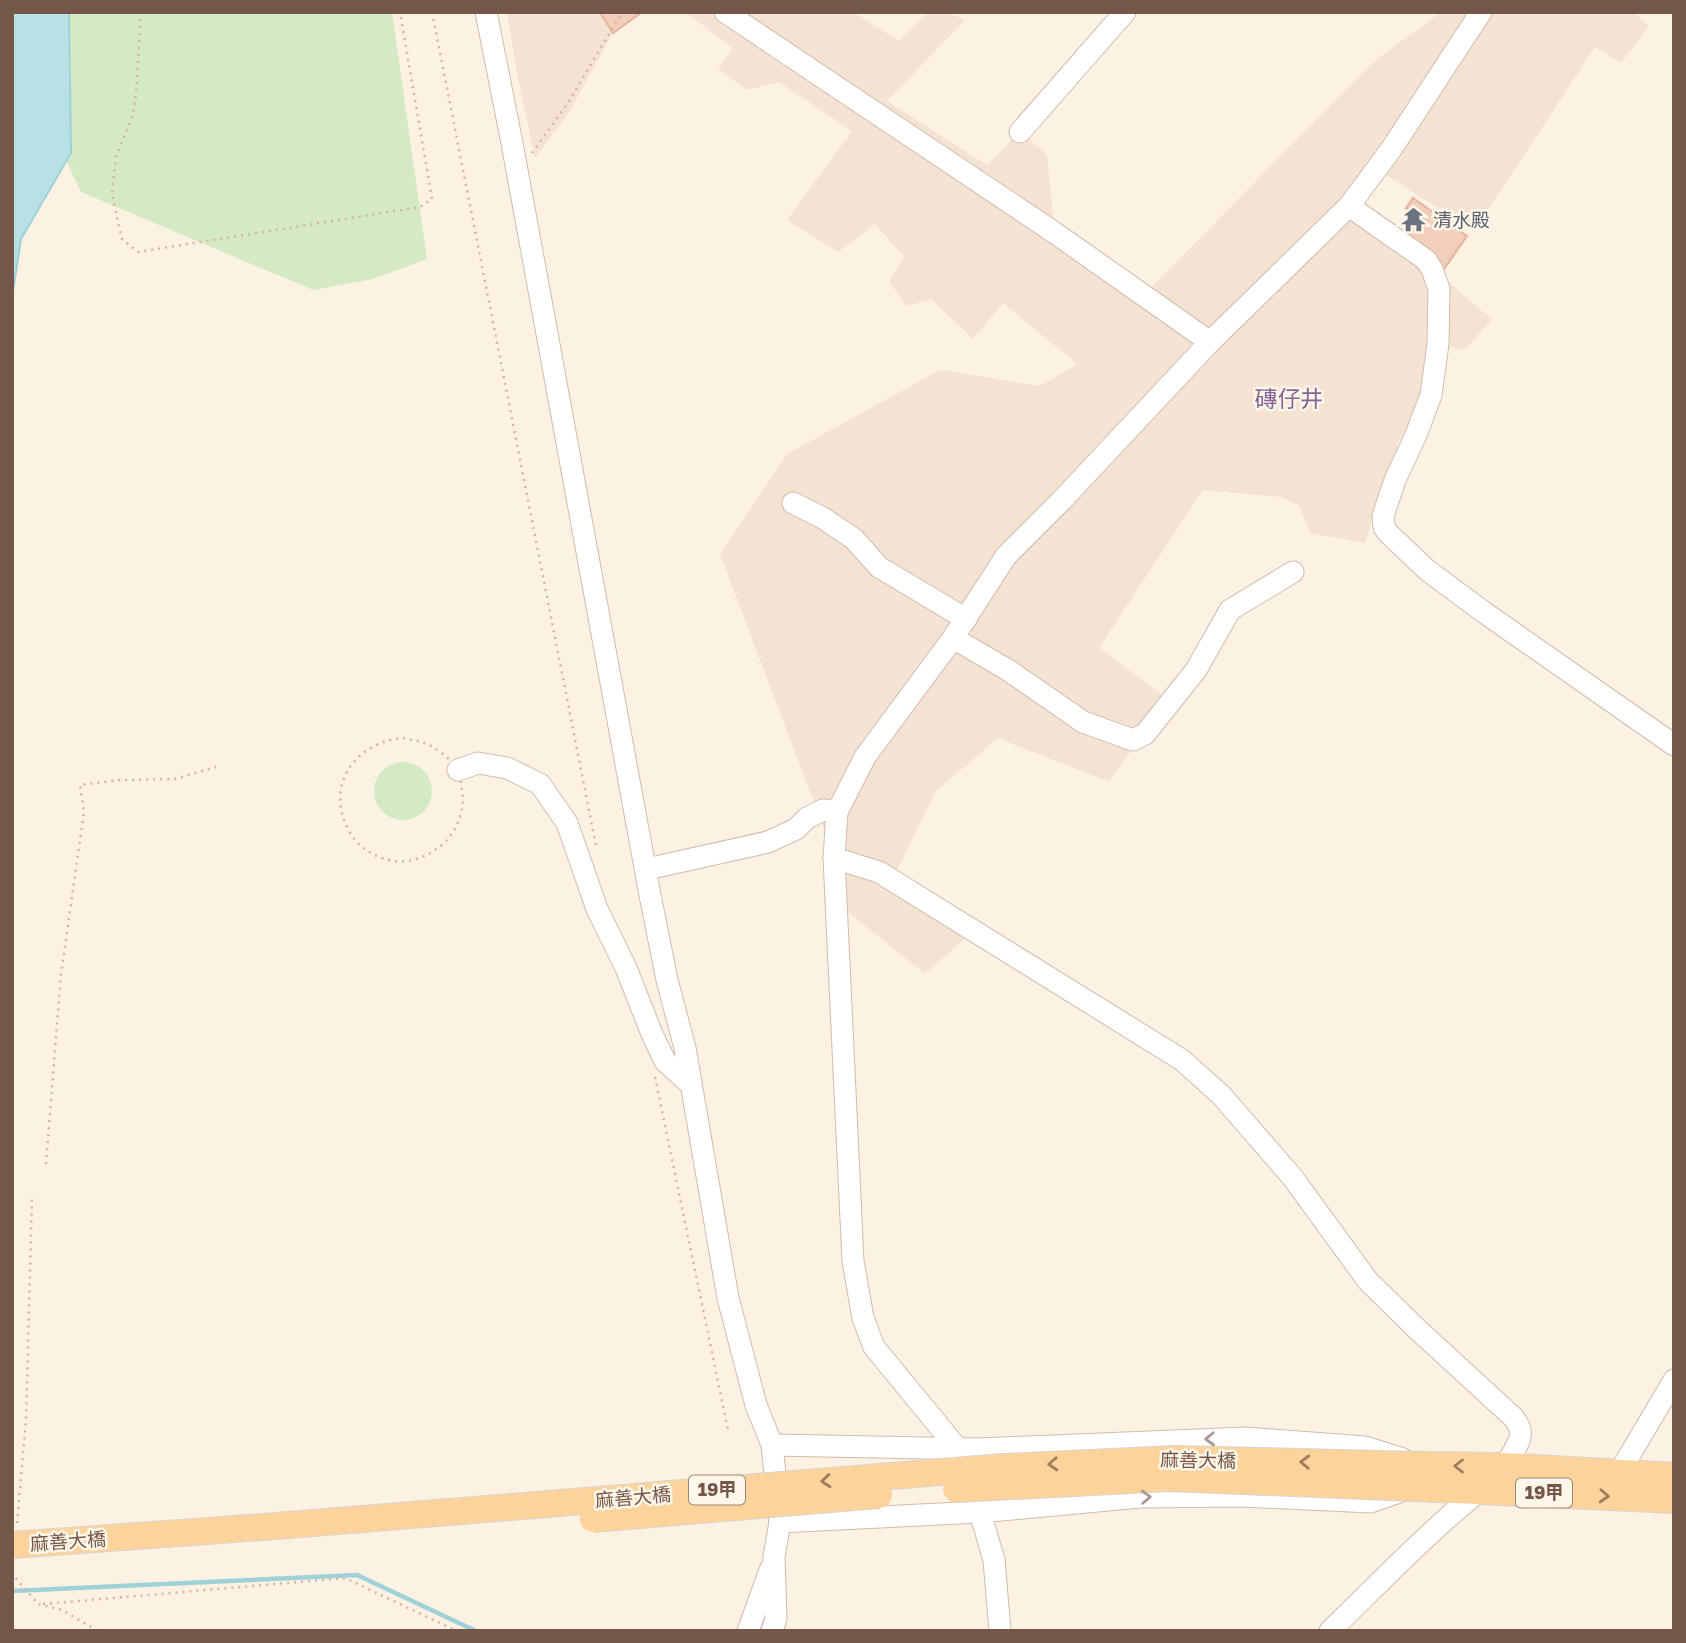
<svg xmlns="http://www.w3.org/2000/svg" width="1686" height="1643" viewBox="0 0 1686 1643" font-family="'Golos Text','Noto Sans TC',sans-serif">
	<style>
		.residential { fill: #f4e3d2 }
		.green { fill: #d4eac2 }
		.water { fill: #b8e1e6; stroke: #9ed1d8; stroke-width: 2 }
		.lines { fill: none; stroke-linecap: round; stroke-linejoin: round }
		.stream { stroke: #9ed1d8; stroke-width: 4.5 }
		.building { fill: #f2cfbb; stroke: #e5b49b; stroke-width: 2 }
		.minor-casing { stroke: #d0bbad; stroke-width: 23 }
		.major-casing { stroke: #dbd3d0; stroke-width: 28 }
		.path { stroke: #d7b29e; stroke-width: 2.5; stroke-dasharray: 2 5; stroke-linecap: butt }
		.minor { stroke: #fff; stroke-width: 21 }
		.major { stroke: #fcd49b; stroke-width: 26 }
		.major-bridge-casing { stroke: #dbd3d0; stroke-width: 28; stroke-linecap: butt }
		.major-bridge { stroke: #fcd49b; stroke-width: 26 }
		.oneway { stroke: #ac9a92 }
		.oneway2 { stroke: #9e7c62 }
		.labels { text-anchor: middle; stroke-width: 5; stroke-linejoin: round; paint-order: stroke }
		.shield { fill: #fff6ea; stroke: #9e8779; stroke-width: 2 }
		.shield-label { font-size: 18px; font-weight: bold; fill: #755749 }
		.worship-label { font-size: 19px; fill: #5b616d; stroke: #fff6ea; text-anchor: start }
		.street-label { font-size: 19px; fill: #755749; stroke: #fff6ea }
		.quarter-label { font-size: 23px; fill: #856498; stroke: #fff6ea }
	</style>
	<rect width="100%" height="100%" fill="#fcf2e3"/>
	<g class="residential">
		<polygon points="507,12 600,12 613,33 568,114 535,158 517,73"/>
		<polygon points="685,12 853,12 899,41 928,12 947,12 965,20 887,101 987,165 1020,131 1047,155 1055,233 1151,288 1373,62 1441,12 1634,12 1649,26 1621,63 1595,47 1474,231 1386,175 1356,209 1451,284 1492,320 1464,350 1441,345 1428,394 1397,444 1402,479 1375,509 1365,543 1310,533 1299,506 1281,497 1203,490 1099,648 1168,699 1109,782 998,738 936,791 894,876 972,932 925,974 825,893 824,829 720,554 787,454 940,370 1040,386 1077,364 1003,303 973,339 931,299 907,306 889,282 904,257 875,224 838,252 787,220 852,131 779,82 747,90 718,69 733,48"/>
	</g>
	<g class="green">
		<polygon points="50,12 392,12 427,259 373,279 313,290 81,192 56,140"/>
		<circle cx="403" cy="791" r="29"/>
	</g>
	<polygon class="water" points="12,12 69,12 71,153 21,239 12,298"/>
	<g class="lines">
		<polyline class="stream" points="12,1591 357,1575 476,1631"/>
	</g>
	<g class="building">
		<polygon points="600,12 642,12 613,33"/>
		<polygon points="1413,198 1467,236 1444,269 1400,239 1416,215 1406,208"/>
	</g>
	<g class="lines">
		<defs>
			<g id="minor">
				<polyline points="486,12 512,143 650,895 667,980 685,1048 728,1298 756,1405 772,1445 780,1522 774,1557 776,1619 772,1631"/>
				<polyline points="725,12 1055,233 1210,342"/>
				<polyline points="1020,132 1125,12"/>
				<polyline points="1349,206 1426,260 1432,269 1439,289 1438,344 1431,395 1416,435 1395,480 1383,516 1384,527 1388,533 1427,570 1485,613 1674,745"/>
				<polyline points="793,503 823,518 854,539 879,567 966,619"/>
				<polyline points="953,638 1008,670 1083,722 1133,740 1145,734 1196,670 1230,610 1293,572"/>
				<polyline points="458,770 478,763 507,768 540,784 567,823 597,909 626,968 652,1034 665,1061 690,1084"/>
				<path d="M834,858L879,872L1182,1060L1221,1095L1293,1178L1368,1281L1417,1329L1514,1418C1520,1427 1523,1433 1518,1443C1505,1474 1468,1499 1444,1521C1405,1556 1368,1594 1330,1631"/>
				<polyline points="647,869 768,842 796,829 807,818 823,810 837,812"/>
				<polyline points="772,1445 978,1449 1245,1438 1365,1447 1403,1459"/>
				<polyline points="957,1448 874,1347 863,1318 853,1261 834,858 837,812 865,757 953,638 1006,556 1062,500 1210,342 1349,206 1392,148 1481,12"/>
				<polyline points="1619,1473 1674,1380"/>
				<polyline points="980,1512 994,1560 1000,1631"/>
				<polyline points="780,1522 980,1512 1140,1497 1241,1496 1370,1502 1402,1491"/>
				<polyline points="748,1631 770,1570"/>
			</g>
			<g id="major">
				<polyline points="1422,1465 1504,1466 1674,1476"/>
				<polyline points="1414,1488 1674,1500"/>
			</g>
		</defs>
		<use href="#minor" class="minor-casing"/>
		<use href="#major" class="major-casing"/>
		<g class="path">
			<polyline points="141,12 136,93 133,115 116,157 112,195 122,239 138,252 420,207 432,199 400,12"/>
			<polyline points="432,12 596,846"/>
			<polyline points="532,153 568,103 613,27 623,12"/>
			<path d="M403,738C410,740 418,740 424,743C434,746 452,760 458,769C460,773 460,780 461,785C469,818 448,850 416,859C404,863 391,862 379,857C366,851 355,843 348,829C325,784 356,742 403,738Z"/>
			<polyline points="655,1077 728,1430"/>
			<polyline points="46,1164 61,974 84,812 80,785 120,780 175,779 216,767"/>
			<polyline points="17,1523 26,1420 32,1199"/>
			<polyline points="13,1565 13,1575 38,1604 62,1610 98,1631"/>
			<polyline points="43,1604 345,1578 457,1631"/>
		</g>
		<use href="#minor" class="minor"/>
		<use href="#major" class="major"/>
		<defs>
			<g id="major-bridge">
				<polyline points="956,1489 1170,1478 1414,1488"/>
				<polyline points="593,1519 879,1495"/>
				<polyline points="12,1545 264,1527 1003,1467 1175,1459 1422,1465"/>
			</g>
		</defs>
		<use href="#major-bridge" class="major-bridge-casing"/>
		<use href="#major-bridge" class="major-bridge"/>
	</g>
	<defs><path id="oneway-chevron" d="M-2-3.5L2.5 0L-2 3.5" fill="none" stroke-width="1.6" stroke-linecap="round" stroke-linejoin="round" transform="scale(1.75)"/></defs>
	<g class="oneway">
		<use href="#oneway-chevron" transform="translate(1210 1439) rotate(178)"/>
		<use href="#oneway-chevron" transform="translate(1146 1497) rotate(-2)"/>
	</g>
	<g class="oneway2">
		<use href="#oneway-chevron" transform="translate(1305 1462) rotate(-178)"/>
		<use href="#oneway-chevron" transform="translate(1053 1464) rotate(177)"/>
		<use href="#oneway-chevron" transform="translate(1459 1466) rotate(-180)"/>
		<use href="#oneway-chevron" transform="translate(826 1481) rotate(175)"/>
		<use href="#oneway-chevron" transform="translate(1604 1496) rotate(3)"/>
	</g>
	<defs>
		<symbol id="temple-bare" viewBox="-9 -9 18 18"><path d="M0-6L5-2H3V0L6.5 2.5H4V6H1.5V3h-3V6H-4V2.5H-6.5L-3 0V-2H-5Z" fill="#6b7280" stroke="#fff6ea" stroke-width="2.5" paint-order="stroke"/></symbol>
	</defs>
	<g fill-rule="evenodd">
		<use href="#temple-bare" x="1396" y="202" width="35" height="35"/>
	</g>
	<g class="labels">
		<g class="shield">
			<rect x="689" y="1475.5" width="56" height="29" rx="5"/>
			<rect x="1516" y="1478.5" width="56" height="29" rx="5"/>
		</g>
		<g class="shield-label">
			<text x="717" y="1496">19甲</text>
			<text x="1544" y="1499">19甲</text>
		</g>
		<g class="worship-label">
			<text x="1433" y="227">清水殿</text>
		</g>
		<g class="street-label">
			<text transform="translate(1198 1460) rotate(1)" y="7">麻善大橋</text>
			<text transform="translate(633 1497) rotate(-5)" y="7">麻善大橋</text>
			<text transform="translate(68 1541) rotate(-4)" y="7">麻善大橋</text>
		</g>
		<g class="quarter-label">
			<text x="1289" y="407">磚仔井</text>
		</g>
	</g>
	<rect width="1686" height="1643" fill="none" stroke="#755749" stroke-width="28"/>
</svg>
